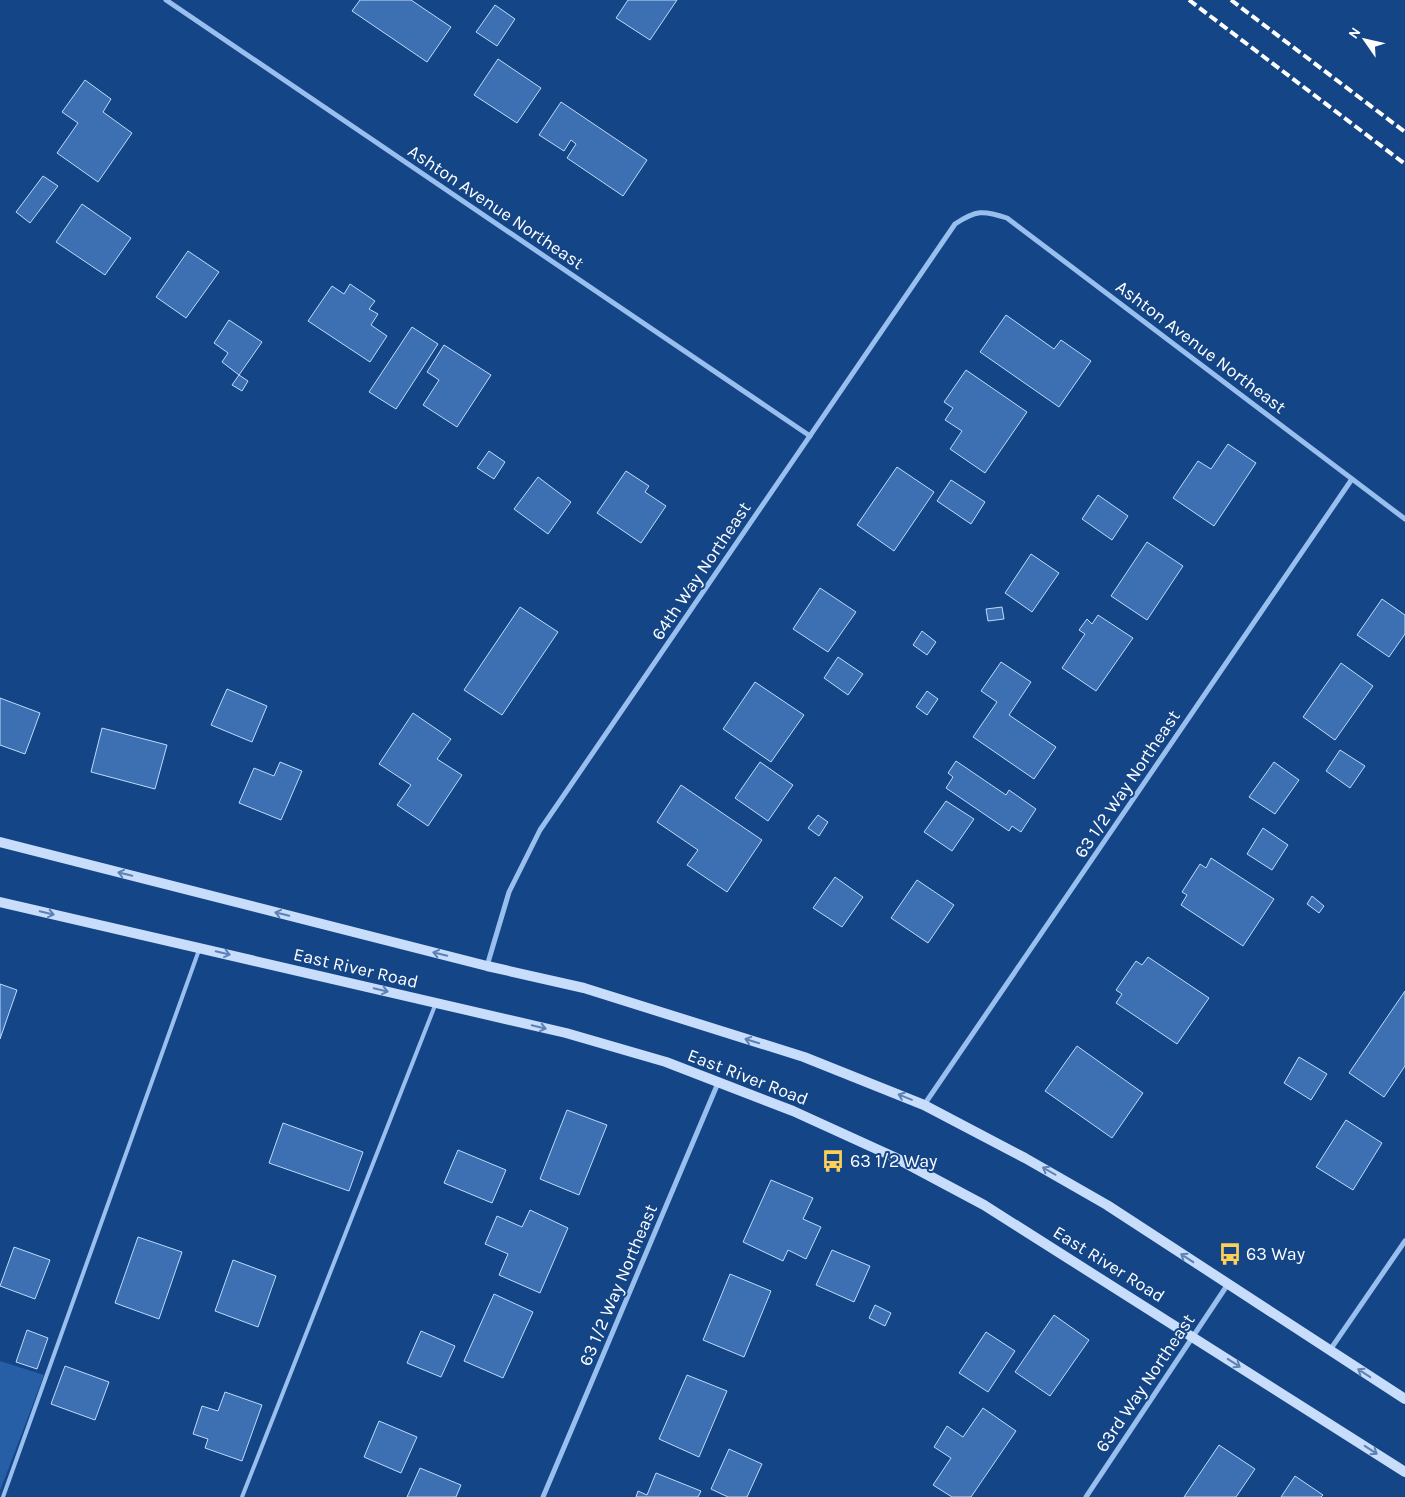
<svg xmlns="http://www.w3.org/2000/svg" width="1405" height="1497" viewBox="0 0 1405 1497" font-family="Karla,sans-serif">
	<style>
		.green { fill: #265fa6 }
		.building { fill: #3c70b2; stroke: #bfdafb }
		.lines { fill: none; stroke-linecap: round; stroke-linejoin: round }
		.service { stroke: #99bfef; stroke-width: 4 }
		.minor { stroke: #99bfef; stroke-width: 5 }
		.secondary { stroke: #c7ddfb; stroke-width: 10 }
		.rail { stroke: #fff; stroke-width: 4; stroke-dasharray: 9 4; stroke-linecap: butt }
		.oneway { stroke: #5c82b5 }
		.labels { text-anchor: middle; stroke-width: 4; stroke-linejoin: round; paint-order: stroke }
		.street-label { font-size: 18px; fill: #fff; stroke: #144587 }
		.poi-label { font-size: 18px; fill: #fff; stroke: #144587; text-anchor: start }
	</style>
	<rect width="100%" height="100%" fill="#144587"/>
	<polygon class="green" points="0,1361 44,1375 0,1491"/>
	<g class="building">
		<polygon points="360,0 411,0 451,27 427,62 352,11"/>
		<polygon points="628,0 677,0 650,40 616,18"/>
		<polygon points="495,5 515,19 497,46 476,32"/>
		<polygon points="498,59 541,88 517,123 474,95"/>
		<polygon points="85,80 111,99 103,112 132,133 98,182 57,153 78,123 62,112"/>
		<polygon points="561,102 647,160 623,196 567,158 576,144 571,140 564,151 539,135"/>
		<polygon points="43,176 58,186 30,223 16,212"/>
		<polygon points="82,204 131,238 105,275 56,242"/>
		<polygon points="188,251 219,272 186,318 156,297"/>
		<polygon points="350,284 375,301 369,309 378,314 371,325 387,336 370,362 308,321 332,286 344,294"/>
		<polygon points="1006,315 1054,349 1061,340 1091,361 1059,407 980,352"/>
		<polygon points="229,320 262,342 239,375 222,362 228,353 214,343"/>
		<polygon points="412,327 438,344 396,409 369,392"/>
		<polygon points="444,345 491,375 457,427 423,405 439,380 427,372"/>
		<polygon points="966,370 1027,412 985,473 950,449 962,431 945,420 953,408 944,402"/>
		<polygon points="239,375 248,381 242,391 232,385"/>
		<polygon points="1228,444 1256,463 1214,526 1173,498 1198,461 1211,469"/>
		<polygon points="489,451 505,462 494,479 477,468"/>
		<polygon points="897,467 934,492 894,551 857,525"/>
		<polygon points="626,471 649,486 645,492 666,506 641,543 597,513"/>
		<polygon points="538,477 571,502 548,534 514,509"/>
		<polygon points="951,480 985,502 971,524 937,501"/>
		<polygon points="1098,495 1128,516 1112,540 1082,519"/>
		<polygon points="1147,542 1183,566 1147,620 1111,596"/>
		<polygon points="1031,554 1059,573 1032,612 1005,593"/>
		<polygon points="820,588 856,612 828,652 793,629"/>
		<polygon points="1382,599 1405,615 1405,634 1389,657 1357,635"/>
		<polygon points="520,607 558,632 502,715 464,690"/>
		<polygon points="1002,607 1004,619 988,621 986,609"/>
		<polygon points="1098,615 1133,638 1096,691 1062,668 1085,634 1079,630 1087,619 1092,624"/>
		<polygon points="922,631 936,642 927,655 913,645"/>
		<polygon points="838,657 863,674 848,695 824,678"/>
		<polygon points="1001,662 1031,682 1009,715 1056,747 1034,779 973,737 997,702 981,691"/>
		<polygon points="1341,663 1373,686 1335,740 1303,717"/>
		<polygon points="755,682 804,715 771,762 723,729"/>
		<polygon points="227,689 267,706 252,742 211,725"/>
		<polygon points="927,691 938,699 927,715 916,707"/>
		<polygon points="0,698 40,713 25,754 0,745"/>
		<polygon points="413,713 451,739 437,759 462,775 428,826 397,805 411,785 379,764"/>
		<polygon points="102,728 167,745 155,789 91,772"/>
		<polygon points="1340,750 1365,766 1350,788 1326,771"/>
		<polygon points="956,761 1006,795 1009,790 1036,809 1021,832 1012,826 1009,831 946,788 953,777 948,773"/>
		<polygon points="280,762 302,771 281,820 239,803 254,768 274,776"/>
		<polygon points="760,762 793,785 768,821 735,798"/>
		<polygon points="1274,762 1299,780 1275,814 1249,797"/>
		<polygon points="681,785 762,840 727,892 687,865 698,850 657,822"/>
		<polygon points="946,801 974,819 952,851 924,832"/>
		<polygon points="818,815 828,822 819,836 808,828"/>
		<polygon points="1263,828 1288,845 1272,870 1247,854"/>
		<polygon points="1211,858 1274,899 1243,946 1181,905 1187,895 1182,892 1200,864 1206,868"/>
		<polygon points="835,877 863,897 842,927 813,908"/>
		<polygon points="917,880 954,905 928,943 891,918"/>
		<polygon points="1312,896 1324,906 1319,913 1307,904"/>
		<polygon points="1148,957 1209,998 1177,1044 1116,1003 1122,994 1116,990 1136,961 1142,965"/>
		<polygon points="0,984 17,990 0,1039"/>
		<polygon points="1405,991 1405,1066 1384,1097 1349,1073"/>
		<polygon points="1077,1046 1143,1093 1112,1138 1045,1091"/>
		<polygon points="1299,1057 1327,1074 1311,1100 1284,1083"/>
		<polygon points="567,1110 607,1125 579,1195 540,1179"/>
		<polygon points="1346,1120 1382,1143 1353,1190 1316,1167"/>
		<polygon points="283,1123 363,1152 349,1191 269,1163"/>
		<polygon points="458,1150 506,1170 492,1203 444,1183"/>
		<polygon points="771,1180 813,1198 803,1219 821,1227 806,1259 788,1250 783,1261 743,1242"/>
		<polygon points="530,1210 568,1228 540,1293 499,1275 508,1254 485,1244 497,1216 522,1227"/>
		<polygon points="138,1237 182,1252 159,1319 115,1303"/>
		<polygon points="14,1247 50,1260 35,1299 0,1286"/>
		<polygon points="832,1250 870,1266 854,1302 816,1285"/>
		<polygon points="233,1260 276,1276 258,1327 215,1311"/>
		<polygon points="730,1274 771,1291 744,1357 703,1340"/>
		<polygon points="494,1294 533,1312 503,1378 464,1361"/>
		<polygon points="875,1305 891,1313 885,1326 869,1318"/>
		<polygon points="1054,1315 1089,1340 1050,1396 1015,1372"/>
		<polygon points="27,1330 48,1338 37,1369 16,1362"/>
		<polygon points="421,1331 455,1346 441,1377 407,1363"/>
		<polygon points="986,1332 1015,1351 988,1392 959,1373"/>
		<polygon points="65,1366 109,1382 95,1420 51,1404"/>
		<polygon points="687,1375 727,1391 699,1457 659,1439"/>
		<polygon points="225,1392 262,1405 242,1461 205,1448 208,1439 193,1434 202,1406 218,1411"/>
		<polygon points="983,1408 1016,1431 971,1497 952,1497 933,1485 951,1458 934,1447 947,1426 963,1437"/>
		<polygon points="379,1421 417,1437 401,1473 364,1457"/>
		<polygon points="1219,1445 1255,1469 1236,1497 1184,1497"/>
		<polygon points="729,1449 762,1464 747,1497 728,1497 711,1489"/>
		<polygon points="420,1468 461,1485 456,1497 407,1497"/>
		<polygon points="656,1473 701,1491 698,1497 636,1497 638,1491 647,1495"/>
		<polygon points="1295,1476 1323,1495 1321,1497 1281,1497"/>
	</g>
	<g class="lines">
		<g class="service">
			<polyline points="3,1497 199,950"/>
			<polyline points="242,1497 436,1003"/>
		</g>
		<g class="minor">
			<polyline points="166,0 810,436"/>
			<path d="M487,966L509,892L540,830L955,224C976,210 983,210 1007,218L1405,519"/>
			<polyline points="924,1105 1352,479"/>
			<polyline points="1330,1350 1405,1241"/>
			<polyline points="543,1497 718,1083"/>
			<polyline points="1086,1497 1228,1284"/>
		</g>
		<g class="secondary">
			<polyline points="0,842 487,966 584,988 804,1057 924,1105 1025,1158 1107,1205 1405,1399"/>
			<polyline points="0,902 566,1033 666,1062 793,1111 894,1157 984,1205 1405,1472"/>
		</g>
		<g class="rail">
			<polyline points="1189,0 1405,164"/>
			<polyline points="1231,0 1405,132"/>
		</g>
	</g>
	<defs><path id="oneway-shaft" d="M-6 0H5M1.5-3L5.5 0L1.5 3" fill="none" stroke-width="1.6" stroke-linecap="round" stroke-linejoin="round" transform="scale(1.25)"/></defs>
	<g class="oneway">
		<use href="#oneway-shaft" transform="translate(125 874) rotate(-166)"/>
		<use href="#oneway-shaft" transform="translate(47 913) rotate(13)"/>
		<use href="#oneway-shaft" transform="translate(282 914) rotate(-166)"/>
		<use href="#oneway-shaft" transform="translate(223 953) rotate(13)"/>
		<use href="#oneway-shaft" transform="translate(440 954) rotate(-166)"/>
		<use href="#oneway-shaft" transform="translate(381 990) rotate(13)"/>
		<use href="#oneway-shaft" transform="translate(539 1027) rotate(13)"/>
		<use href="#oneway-shaft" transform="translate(752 1041) rotate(-163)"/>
		<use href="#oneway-shaft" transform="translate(905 1097) rotate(-158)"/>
		<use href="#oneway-shaft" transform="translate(1049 1171) rotate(-150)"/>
		<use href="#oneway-shaft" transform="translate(1187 1258) rotate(-147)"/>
		<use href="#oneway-shaft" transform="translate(1234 1363) rotate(33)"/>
		<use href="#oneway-shaft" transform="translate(1364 1373) rotate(-147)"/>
		<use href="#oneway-shaft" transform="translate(1371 1450) rotate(33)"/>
	</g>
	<defs>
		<symbol id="bus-bare" viewBox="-9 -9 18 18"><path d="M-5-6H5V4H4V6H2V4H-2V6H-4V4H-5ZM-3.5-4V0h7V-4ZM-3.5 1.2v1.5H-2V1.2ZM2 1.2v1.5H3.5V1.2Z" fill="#ffd057" stroke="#144587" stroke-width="2.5" paint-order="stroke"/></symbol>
	</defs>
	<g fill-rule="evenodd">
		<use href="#bus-bare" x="817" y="1145" width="32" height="32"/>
		<use href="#bus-bare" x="1214" y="1238" width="32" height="32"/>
	</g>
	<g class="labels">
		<g class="street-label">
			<text transform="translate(496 207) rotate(34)" y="6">Ashton Avenue Northeast</text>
			<text transform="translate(1201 347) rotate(37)" y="6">Ashton Avenue Northeast</text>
			<text transform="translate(701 571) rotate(-56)" y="6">64th Way Northeast</text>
			<text transform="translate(1127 784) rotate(-56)" y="6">63 1/2 Way Northeast</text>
			<text transform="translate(356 968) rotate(13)" y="6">East River Road</text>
			<text transform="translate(748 1077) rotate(21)" y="6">East River Road</text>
			<text transform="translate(1109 1264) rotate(32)" y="6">East River Road</text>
			<text transform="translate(618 1285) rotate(-67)" y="6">63 1/2 Way Northeast</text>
			<text transform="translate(1145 1383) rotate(-56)" y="6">63rd Way Northeast</text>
		</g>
		<g class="poi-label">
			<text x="850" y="1167">63 1/2 Way</text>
			<text x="1246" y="1260">63 Way</text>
		</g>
	</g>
	<g transform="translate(1365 40) rotate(304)" stroke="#144587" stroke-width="4" paint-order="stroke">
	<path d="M0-4L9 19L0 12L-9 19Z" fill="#ffffff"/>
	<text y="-8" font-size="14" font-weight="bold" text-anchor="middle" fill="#ffffff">N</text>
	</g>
</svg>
